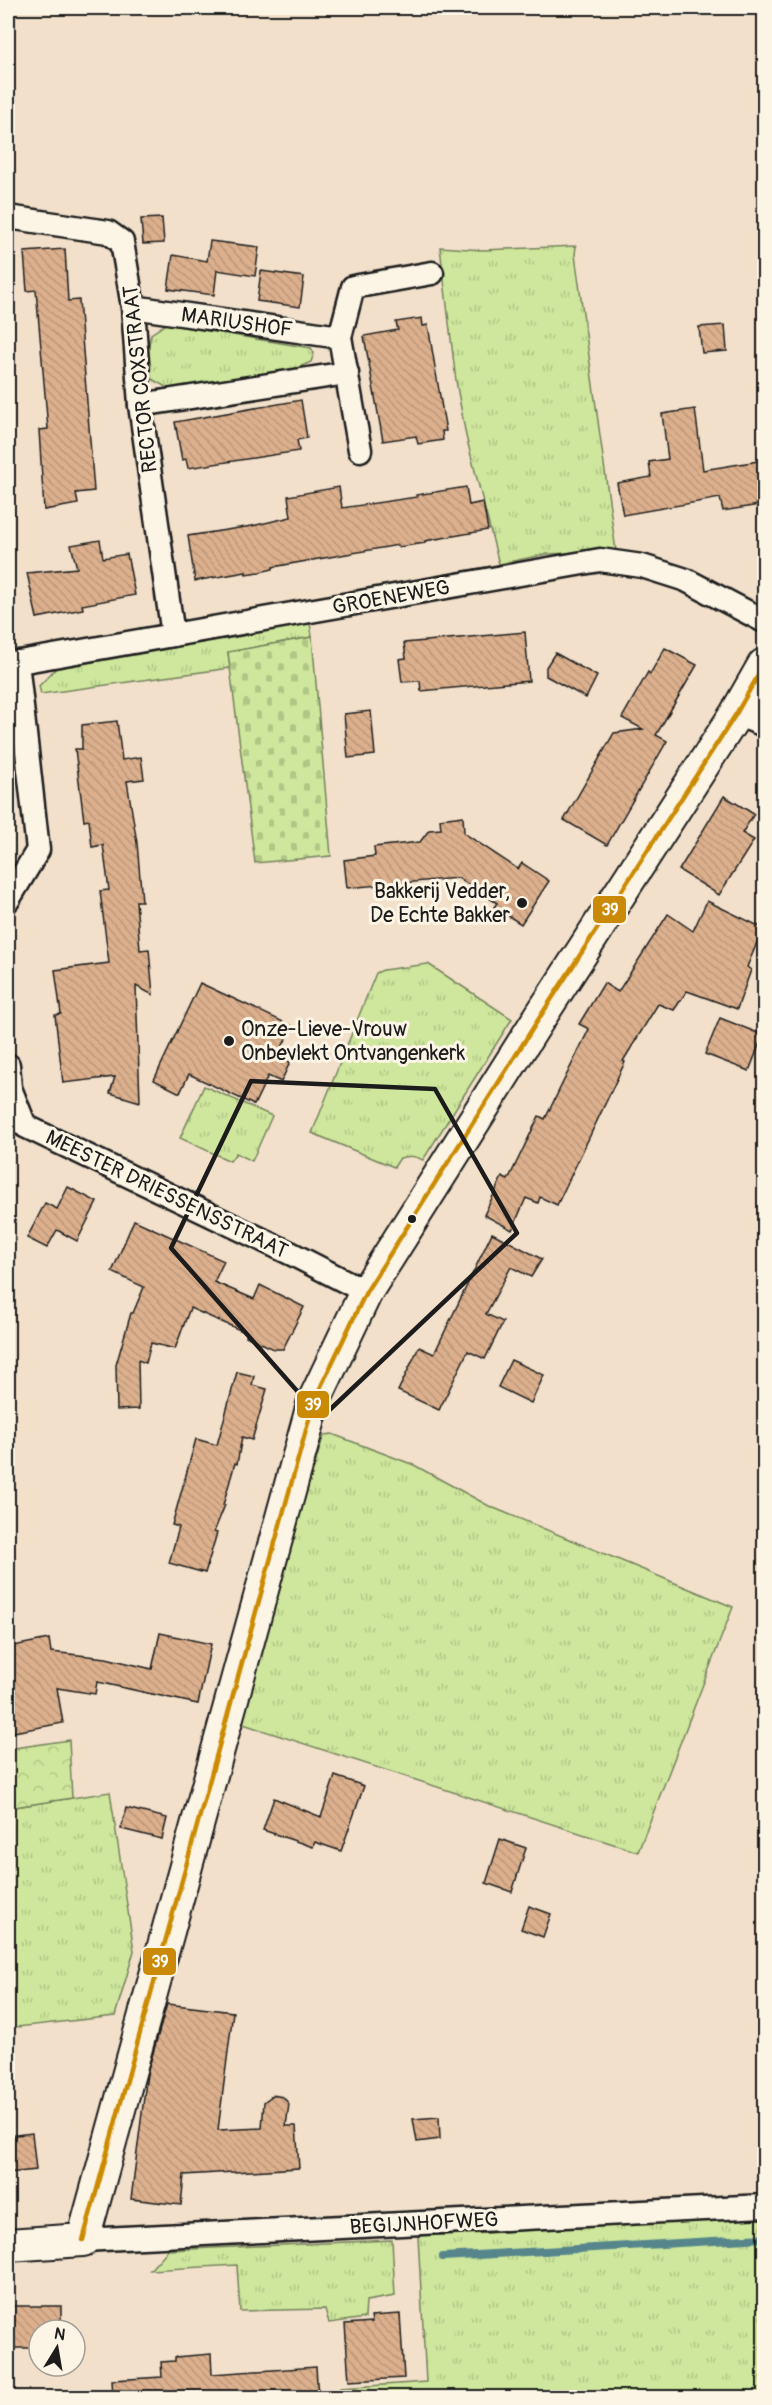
<svg xmlns="http://www.w3.org/2000/svg" width="772" height="2405" viewBox="0 0 772 2405" font-family="Pangolin,sans-serif">
	<style>
		.grass { fill: url(#grass-tufts); stroke: #75825c; stroke-width: 1.5 }
		.forest { fill: url(#forest-crowns); stroke: #75825c; stroke-width: 1.5 }
		.cemetery { fill: url(#cemetery-stones); stroke: #75825c; stroke-width: 1.5 }
		.lines { fill: none; stroke-linecap: round; stroke-linejoin: round }
		.stream { stroke: #56868c; stroke-width: 8 }
		.building { fill: url(#building-back-hatch); stroke: #1c1c1c; stroke-width: 1.5 }
		.street-casing { stroke: #1c1c1c; stroke-width: 27 }
		.secondary-casing { stroke: #1c1c1c; stroke-width: 36 }
		.street { stroke: #fcf5e5; stroke-width: 22 }
		.secondary { stroke: #fcf5e5; stroke-width: 32 }
		.bus-1-casing { stroke: #fcf5e5; stroke-width: 9 }
		.bus-1 { stroke: #cb8a06; stroke-width: 4.5 }
		.marked { fill: none; stroke: #1c1c1c; stroke-width: 4.5; stroke-linejoin: round }
		.poi-dot { fill: #1c1c1c; stroke: #fcf5e5; stroke-width: 2 }
		.labels { text-anchor: middle; stroke-width: 6; stroke-linejoin: round; paint-order: stroke }
		.street-label { font-size: 21px; fill: #1c1c1c; stroke: #fcf5e5 }
		.poi-label { font-size: 21px; fill: #1c1c1c; stroke: #fcf5e5; text-anchor: end }
		.line-badge { stroke: #fcf5e5; stroke-width: 2 }
		.badge-label { font-size: 16px; text-anchor: middle; font-weight: bold; fill: #fff }
	</style>
	<defs>
		<pattern id="grass-tufts" width="24" height="20" patternUnits="userSpaceOnUse" patternTransform="scale(1.5)"><rect width="24" height="20" fill="#cee79c"/><path d="M3 7l-1-3M5 7V3M7 7l1-3M15 17l-1-3M17 17v-4M19 17l1-3" fill="none" stroke="#b0c686"/></pattern>
		<pattern id="forest-crowns" width="20" height="18" patternUnits="userSpaceOnUse" patternTransform="scale(1.5)"><rect width="20" height="18" fill="#cee79c"/><path d="M2 6a3 3 0 1 1 6 0M12 15a3 3 0 1 1 6 0" fill="none" stroke="#b0c686"/></pattern>
		<pattern id="cemetery-stones" width="16" height="16" patternUnits="userSpaceOnUse" patternTransform="scale(1.5)"><rect width="16" height="16" fill="#cee79c"/><path d="M2 7V4a2 2 0 0 1 4 0v3zM10 15v-3a2 2 0 0 1 4 0v3z" fill="#b0c686"/></pattern>
		<pattern id="building-back-hatch" width="6" height="6" patternUnits="userSpaceOnUse" patternTransform="scale(1.5)"><rect width="6" height="6" fill="#dcb08d"/><path d="M-1 5l2 2M0 0l6 6M5-1l2 2" fill="none" stroke="#bc9779"/></pattern>
	</defs>
	<rect width="100%" height="100%" fill="#f2e0cb"/>
	<filter id="ink" filterUnits="userSpaceOnUse"><feTurbulence type="fractalNoise" baseFrequency=".0167" numOctaves="2"/><feDisplacementMap in="SourceGraphic" scale="12" xChannelSelector="R" yChannelSelector="G"/><feConvolveMatrix kernelMatrix="1 2 1 2 8 2 1 2 1" color-interpolation-filters="sRGB"/></filter>
	<g filter="url(#ink)">
		<g class="grass">
			<polygon points="576,246 575,255 616,551 547,554 499,564 466,436 456,381 440,247 483,250"/>
			<polygon points="166,324 311,348 314,353 311,362 297,368 171,390 150,378 147,355 151,334"/>
			<polygon points="310,623 312,637 228,652 230,668 41,694 39,686 59,665"/>
			<path d="M428,964L512,1019L423,1160C414,1155 409,1156 400,1158L394,1167L312,1133L376,973L383,970Z"/>
			<polygon points="204,1086 272,1116 252,1161 236,1153 230,1161 180,1138"/>
			<polygon points="332,1434 414,1465 489,1506 733,1607 638,1852 237,1722 322,1441 325,1435"/>
			<polygon points="110,1792 134,1951 115,2016 8,2028 8,1808"/>
			<polygon points="764,2212 764,2397 341,2398 340,2388 426,2382 418,2236 489,2233"/>
			<polygon points="392,2240 395,2296 366,2301 365,2318 329,2323 325,2309 240,2311 237,2265 150,2270 168,2250"/>
		</g>
		<polygon class="forest" points="69,1740 72,1798 8,1808 8,1749"/>
		<polygon class="cemetery" points="312,637 331,856 255,863 228,652"/>
		<g class="lines">
			<polyline class="stream" points="443,2257 764,2238"/>
		</g>
		<g class="building">
			<polygon points="162,218 164,243 143,244 141,219"/>
			<polygon points="210,241 259,247 255,276 217,270 214,295 168,289 173,255 207,261"/>
			<polygon points="65,249 68,301 79,300 94,491 76,493 78,504 44,510 39,430 48,429 36,290 27,291 24,252"/>
			<polygon points="261,271 304,277 300,307 257,301"/>
			<polygon points="422,318 423,326 428,325 436,373 446,431 442,431 443,440 418,444 416,436 383,441 364,336 398,330 396,322"/>
			<polygon points="725,325 727,351 702,353 699,327"/>
			<polygon points="301,400 307,438 297,440 299,451 188,468 186,459 182,460 175,422"/>
			<polygon points="695,409 703,470 765,460 765,504 723,511 720,498 623,515 617,483 651,477 649,462 668,459 662,414"/>
			<polygon points="339,487 342,508 417,497 416,495 466,487 469,505 483,502 488,530 425,541 425,543 399,547 398,545 273,567 273,569 260,572 246,574 246,572 195,581 188,536 252,526 291,517 288,496"/>
			<polygon points="100,540 103,558 127,554 135,595 82,605 83,609 37,618 27,573 77,568 71,545"/>
			<polygon points="525,632 529,681 421,691 420,681 402,682 399,659 406,658 404,643"/>
			<polygon points="665,648 697,665 656,735 667,741 607,845 564,820 614,733 643,729 622,718 648,672 650,674"/>
			<polygon points="555,653 597,676 586,698 546,676 546,667"/>
			<polygon points="371,711 375,755 348,758 344,714"/>
			<polygon points="117,721 122,760 141,757 144,779 127,781 137,843 142,901 136,901 140,950 149,949 153,995 136,986 140,1102 110,1093 115,1077 63,1083 55,1015 61,1014 55,970 109,963 100,891 109,890 103,845 92,847 89,820 84,821 75,749 82,749 82,725"/>
			<polygon points="724,796 754,814 742,833 754,840 719,895 679,870"/>
			<polygon points="463,816 464,833 518,869 522,863 549,881 521,924 494,907 497,903 458,878 347,888 344,860 375,856 374,847 420,842 429,830 441,829 440,819"/>
			<polygon points="707,901 763,928 747,967 751,970 737,1009 687,991 674,1010 658,1004 623,1061 625,1062 557,1205 540,1197 538,1203 526,1198 512,1230 484,1215 502,1177 508,1180 539,1116 545,1119 589,1029 579,1024 604,983 618,992 668,914 693,931"/>
			<polygon points="200,983 292,1026 278,1056 290,1062 281,1082 268,1076 254,1105 189,1074 180,1093 154,1080"/>
			<polygon points="720,1018 763,1035 749,1071 705,1054"/>
			<polygon points="68,1187 97,1202 77,1241 57,1230 47,1248 27,1238 45,1203 57,1209"/>
			<polygon points="134,1220 224,1261 214,1282 254,1299 260,1285 304,1307 283,1349 274,1349 246,1336 247,1333 190,1308 175,1349 151,1343 146,1363 138,1360 139,1409 117,1410 116,1365 131,1313 133,1313 144,1287 112,1272"/>
			<polygon points="492,1233 542,1259 531,1277 511,1267 486,1314 503,1322 485,1359 468,1351 439,1410 398,1391 419,1347 434,1354"/>
			<polygon points="511,1360 544,1375 531,1403 498,1387"/>
			<polygon points="237,1372 254,1376 252,1385 267,1389 252,1440 242,1437 237,1464 235,1463 223,1505 225,1505 214,1532 217,1533 205,1573 169,1563 179,1527 172,1525 196,1439 217,1445"/>
			<polygon points="160,1633 211,1644 198,1704 97,1682 95,1694 57,1688 63,1723 8,1733 8,1647 49,1639 51,1652 106,1658 152,1669"/>
			<polygon points="335,1776 364,1786 341,1851 315,1842 313,1847 263,1830 274,1798 321,1817"/>
			<polygon points="126,1808 167,1818 162,1839 121,1829"/>
			<polygon points="500,1839 526,1848 512,1892 486,1883"/>
			<polygon points="529,1906 551,1914 543,1937 521,1929"/>
			<polygon points="167,2004 233,2012 218,2130 262,2128 264,2102 273,2095 283,2097 289,2104 286,2126 296,2126 299,2168 184,2175 181,2205 131,2199 147,2074"/>
			<polygon points="439,2117 440,2139 417,2142 413,2119"/>
			<polygon points="32,2133 36,2170 8,2173 8,2136"/>
			<polygon points="8,2306 61,2306 61,2330 39,2330 39,2348 8,2348"/>
			<polygon points="400,2314 404,2378 349,2381 345,2324 372,2322 371,2316"/>
			<polygon points="211,2354 212,2374 316,2367 318,2397 113,2397 112,2380 162,2377 161,2362 175,2361 175,2357"/>
		</g>
		<g class="lines">
			<defs>
				<g id="street">
					<polyline points="8,217 108,232 122,242 133,307 140,405 173,635"/>
					<polyline points="133,307 340,337"/>
					<polyline points="140,405 347,373"/>
					<polyline points="360,450 340,337 353,287 432,273"/>
					<polyline points="8,664 600,560 642,566 686,580 764,621"/>
					<polyline points="736,714 764,725"/>
					<polyline points="8,900 38,850 17,662"/>
					<polyline points="8,1065 10,1088 25,1126 292,1254 366,1292"/>
					<polyline points="83,2240 764,2206"/>
				</g>
				<polyline id="secondary" points="8,2245 83,2240 314,1401 366,1292 538,1020 736,714 764,665"/>
			</defs>
			<use href="#street" class="street-casing"/>
			<use href="#secondary" class="secondary-casing"/>
			<use href="#street" class="street"/>
			<use href="#secondary" class="secondary"/>
			<defs>
				<polyline id="bus-1" points="83,2240 314,1401 366,1292 538,1020 736,714 764,665"/>
			</defs>
			<use href="#bus-1" class="bus-1-casing"/>
			<use href="#bus-1" class="bus-1"/>
		</g>
	</g>
	<path class="marked" d="M251,1081L435,1089L517,1233L321,1418L171,1248Z"/>
	<g class="poi-dot">
		<circle cx="522" cy="903" r="6"/>
		<circle cx="229" cy="1041" r="6"/>
		<circle cx="412" cy="1219" r="5"/>
	</g>
	<g class="labels">
		<g class="street-label">
			<text transform="translate(237 322) rotate(8)" y="7">MARIUSHOF</text>
			<text transform="translate(140 379) rotate(-96)" y="7">RECTOR COXSTRAAT</text>
			<text transform="translate(391 597) rotate(-10)" y="7">GROENEWEG</text>
			<text transform="translate(167 1194) rotate(26)" y="7">MEESTER DRIESSENSSTRAAT</text>
			<text transform="translate(424 2223) rotate(-3)" y="7">BEGIJNHOFWEG</text>
		</g>
		<g class="poi-label">
			<text x="510" y="898">Bakkerij Vedder,<tspan x="510" dy="24">De Echte Bakker</tspan></text>
			<text x="241" y="1036" text-anchor="start">Onze-Lieve-Vrouw<tspan x="241" dy="24">Onbevlekt Ontvangenkerk</tspan></text>
		</g>
	</g>
	<g class="line-badge">
		<rect x="592" y="895" width="35" height="29" rx="6" fill="#cb8a06"/>
		<rect x="296" y="1390" width="34" height="29" rx="6" fill="#cb8a06"/>
		<rect x="142" y="1947" width="35" height="29" rx="6" fill="#cb8a06"/>
	</g>
	<g class="badge-label">
		<text x="610" y="915">39</text>
		<text x="313" y="1410">39</text>
		<text x="160" y="1967">39</text>
	</g>
	<rect width="772" height="2405" fill="none" stroke="#fcf5e5" stroke-width="30"/>
	<rect x="15" y="15" width="742" height="2375" fill="none" stroke="#1c1c1c" stroke-width="2" filter="url(#ink)"/>
	<g transform="translate(57 2348) rotate(11)"><circle r="28" fill="#fcf5e5" stroke="#a29e95" stroke-width="1.5"/>
	<path d="M0-4.5L10 22L0 15L-10 22Z" fill="#1c1c1c"/>
	<text y="-9" font-size="16" font-weight="bold" text-anchor="middle" fill="#1c1c1c">N</text>
	</g>
</svg>
